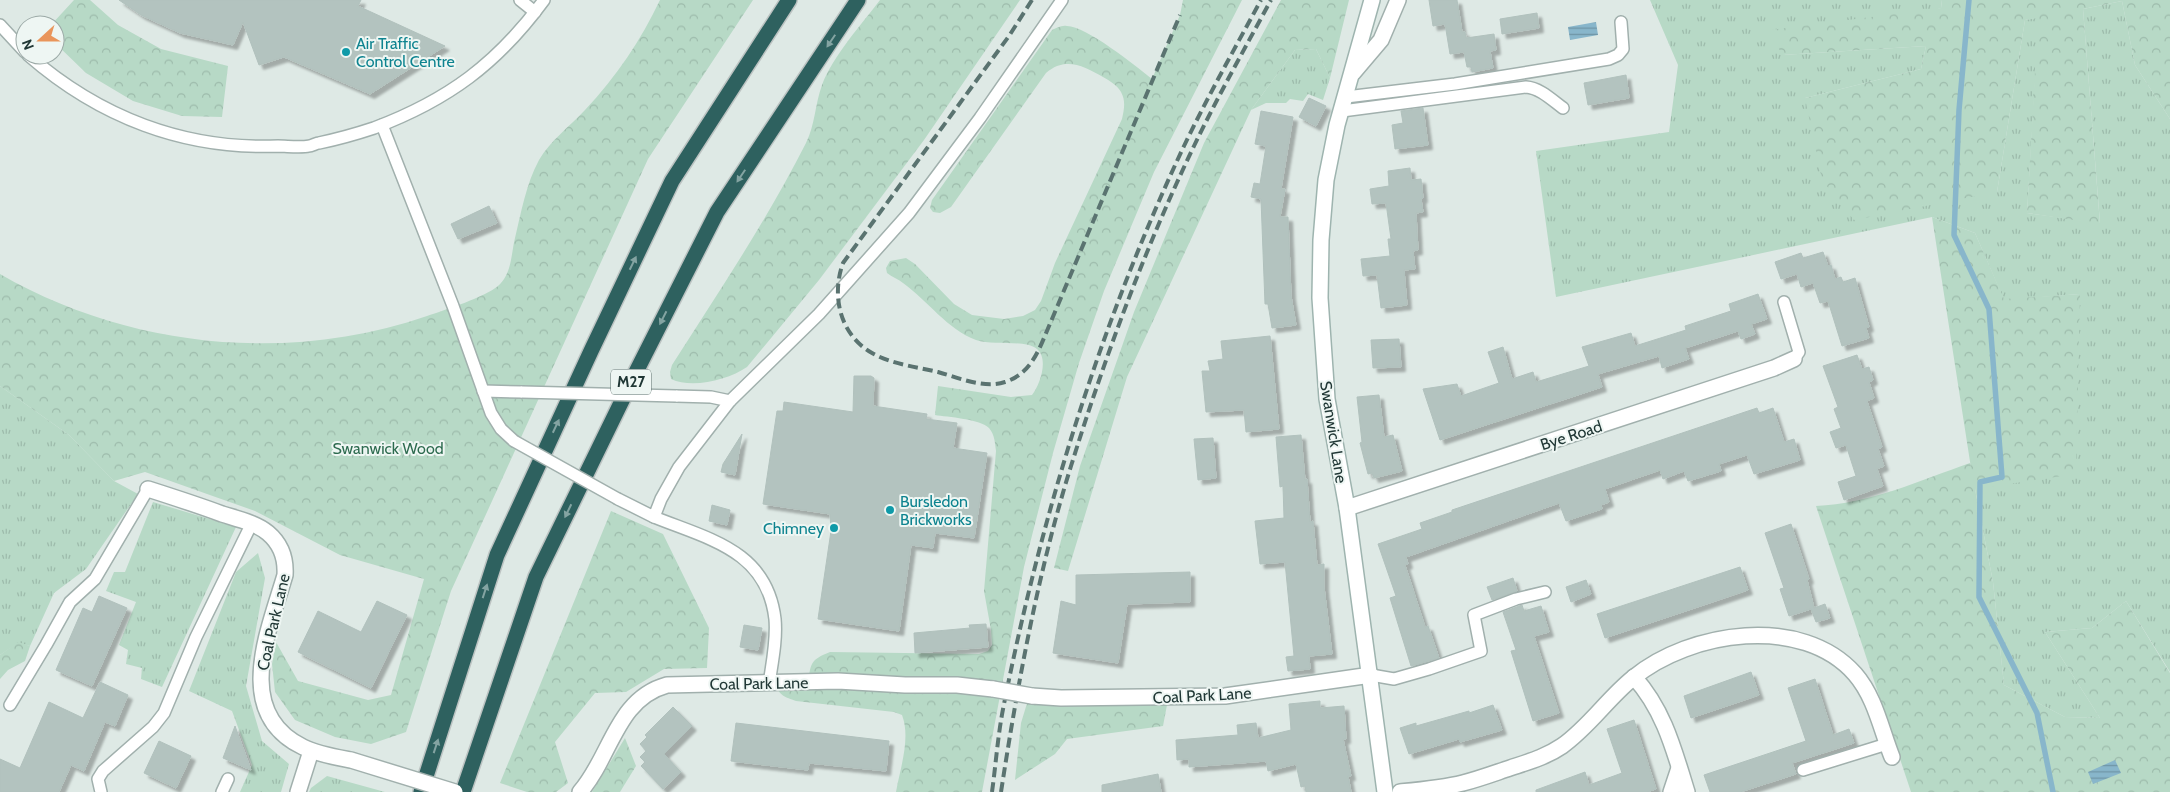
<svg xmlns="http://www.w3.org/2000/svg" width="2170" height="792" viewBox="0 0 2170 792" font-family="Cabin,sans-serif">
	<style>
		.grass { fill: url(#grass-tufts) }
		.forest { fill: url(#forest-crowns) }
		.water { fill: url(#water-rules) }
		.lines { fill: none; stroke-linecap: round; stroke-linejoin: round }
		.stream { stroke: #88b6cb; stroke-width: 5.5 }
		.building { fill: #b3c3bf; stroke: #b1c1bd; filter: url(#shadow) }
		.lane-casing { stroke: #a1b0ad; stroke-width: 14 }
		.street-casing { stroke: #a1b0ad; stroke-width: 18 }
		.secondary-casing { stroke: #9eb4af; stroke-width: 18 }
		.highway-casing { stroke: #bcc3c2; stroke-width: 18 }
		.lane { stroke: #fff; stroke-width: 11 }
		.street { stroke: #fff; stroke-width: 15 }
		.secondary { stroke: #fff; stroke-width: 15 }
		.highway { stroke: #2e615f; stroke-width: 15 }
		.rail { stroke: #5a7370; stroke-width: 4; stroke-dasharray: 10 5; stroke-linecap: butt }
		.lane-bridge-casing { stroke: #a1b0ad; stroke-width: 14; stroke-linecap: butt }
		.street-bridge-casing { stroke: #a1b0ad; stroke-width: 18; stroke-linecap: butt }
		.lane-bridge { stroke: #fff; stroke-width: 11 }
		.street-bridge { stroke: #fff; stroke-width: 15 }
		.oneway { fill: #84a4a2 }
		.culture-dot { fill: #0f9aa8; stroke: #eef6f3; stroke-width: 2 }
		.labels { text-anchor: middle; stroke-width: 4; stroke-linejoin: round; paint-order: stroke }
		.shield { fill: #eef6f3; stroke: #5e706e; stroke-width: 1 }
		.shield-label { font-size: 15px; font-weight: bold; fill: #203735 }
		.culture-label { font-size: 16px; fill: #0d838f; stroke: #eef6f3; text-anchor: start }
		.street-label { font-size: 16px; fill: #203735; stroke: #eef6f3 }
		.park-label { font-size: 16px; fill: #2d6b4f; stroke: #eef6f3 }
	</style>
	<defs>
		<pattern id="grass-tufts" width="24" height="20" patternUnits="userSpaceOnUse" patternTransform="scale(1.25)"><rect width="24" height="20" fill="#b7d9c6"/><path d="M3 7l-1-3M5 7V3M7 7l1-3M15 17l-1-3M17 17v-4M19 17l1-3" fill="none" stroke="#9dbbab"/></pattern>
		<pattern id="forest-crowns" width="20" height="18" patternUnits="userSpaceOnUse" patternTransform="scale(1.25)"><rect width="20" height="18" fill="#b7d9c6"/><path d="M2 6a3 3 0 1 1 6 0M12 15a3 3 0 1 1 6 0" fill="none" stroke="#9dbbab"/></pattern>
		<pattern id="water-rules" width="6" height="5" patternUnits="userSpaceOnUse" patternTransform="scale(1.25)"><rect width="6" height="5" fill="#88b6cb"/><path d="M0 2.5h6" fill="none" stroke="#6f95a6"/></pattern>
		<filter id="shadow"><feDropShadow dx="4.5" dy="4.5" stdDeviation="1" flood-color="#0004"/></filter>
	</defs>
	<rect width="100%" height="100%" fill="#dee9e5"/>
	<g class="grass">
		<polygon points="1650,0 1942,0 1941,8 1782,55 1926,46 1921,69 1805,98 1997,192 2025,20 2039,17 2027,213 2100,223 2083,9 2122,1 2135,65 2170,119 2170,672 2126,601 2092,628 2045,632 2100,718 2065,717 2004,685 1993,582 1975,489 2080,294 2004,300 1975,233 1932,217 1556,297 1536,151 1669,132 1678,65"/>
		<polygon points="1316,49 1330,78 1323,100 1308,94 1303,101 1290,99 1286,103 1266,103 1251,110 1295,50"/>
		<polygon points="0,386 69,435 114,481 138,494 86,569 54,593 30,646 18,643 0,655"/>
		<polygon points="153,502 236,527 162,687 141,679 142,668 126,664 128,650 119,645 136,602 106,591 114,572 125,572"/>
		<polygon points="258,553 265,578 246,686 262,741 289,764 281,792 240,792 252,765 232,711 189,691 236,572"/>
		<polygon points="327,776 385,792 309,792 311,788"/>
	</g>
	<g class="forest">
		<polygon points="74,0 90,0 118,25 161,49 228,66 222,117 182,116 133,101 86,73 55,43 55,25 51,25"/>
		<path d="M660,0H753L648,159L451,591L406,732L371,744L335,737L295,720L275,692L272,664L276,642L298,681L368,700L391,695L424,579L340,555L255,511L145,472L114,481L69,435L0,386V274C128,348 288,364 427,316C445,310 485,297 498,286C512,274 511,254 515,238C521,213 526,184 539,160C550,141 570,126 585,110C616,77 641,40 660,0Z"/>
		<path d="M880,0H1020L924,140L819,280L747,367C728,380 692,389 671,379L670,372L672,365C718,293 767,220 806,143C815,125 815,104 822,85C833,56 861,25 880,0Z"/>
		<path d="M1183,0H1242L1154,172L1104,291L1079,363L1053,453L1024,567L982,792H896C900,769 911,738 902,715L894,712L796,701C785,697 779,696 776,684L808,683C811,663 810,660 830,652L979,654L988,651L992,645L991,630L984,591L996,451C995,444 995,435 989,428C981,419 947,417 935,415L938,386L1011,397L1032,395C1040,385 1049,359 1037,349C1024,339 993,346 976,340C947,329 928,301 903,283C898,279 892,277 887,273L886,268L890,261L906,258L915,264L954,304L972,315L1004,319L1023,316L1035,310L1041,301L1055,263L1122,119C1124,110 1126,101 1121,92C1117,85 1110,81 1103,77C1084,66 1065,56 1046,73L951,207L940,213L933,212L930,208L932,200L1052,30C1057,28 1061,25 1067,26C1086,26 1136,66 1152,79L1180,15Z"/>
		<polygon points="1281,0 1349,0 1330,78 1316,49 1295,50 1251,110 1127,377 1068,571 1054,568 1080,466 1134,312 1204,143"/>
		<polygon points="1942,0 2170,0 2170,119 2135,65 2122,1 2083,9 2100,224 2027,213 2038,18 2025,20 1997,192 1854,220 1822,180 1805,98 1921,69 1926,46 1782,55 1770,30 1941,8"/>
		<path d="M1932,217L1975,233L2004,299L2080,294L2076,474L1975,489L1993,582L2004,685L2065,717L2100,718L2045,632L2092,628L2126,601L2170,673V792H1911L1816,506C1869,504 1921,480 1970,463L1971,468Z"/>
		<polygon points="611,511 663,534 709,628 707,668 664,669 626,692 595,693 555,742 568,783 556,792 527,792 500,783"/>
		<polygon points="18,642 30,646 25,661 8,670 0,679 0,655"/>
		<polygon points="1028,700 1167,705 1163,726 1067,739 1055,754 1015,780 1021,723"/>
		<polygon points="625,738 636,766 620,792 592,792"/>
	</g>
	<g class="water">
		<polygon points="1596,22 1598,35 1570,40 1568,27"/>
		<polygon points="2115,760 2121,773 2093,784 2088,772"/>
	</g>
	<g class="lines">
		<polyline class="stream" points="1969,0 1959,110 1954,235 1989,309 2002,477 1980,482 1979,597 2037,713 2053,792"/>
	</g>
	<g class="building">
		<polygon points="119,0 361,0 358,6 445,46 370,94 284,57 259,65 243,22 233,45 180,33 141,15"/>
		<polygon points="1429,0 1457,0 1462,32 1465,32 1466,38 1494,34 1496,50 1490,51 1493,68 1472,72 1471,67 1467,67 1464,52 1450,54 1445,24 1433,26"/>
		<polygon points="1537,13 1539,28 1502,34 1500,19"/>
		<polygon points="1626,75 1629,98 1588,105 1584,83"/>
		<polygon points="1309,98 1326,106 1316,126 1299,117"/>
		<polygon points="1423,108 1428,145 1395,149 1392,125 1403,123 1401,111"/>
		<polygon points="1261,111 1293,117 1281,189 1285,189 1280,217 1288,217 1291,296 1296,325 1272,328 1268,304 1265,304 1261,199 1251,197 1254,183 1260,184 1266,146 1255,144"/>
		<polygon points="1410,168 1411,180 1421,179 1423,198 1421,199 1423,212 1416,213 1418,250 1413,251 1415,269 1404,270 1407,305 1381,308 1377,275 1363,276 1361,259 1390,256 1388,239 1391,239 1386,203 1372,204 1370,189 1389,186 1388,171"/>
		<polygon points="489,206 497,223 458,239 451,224"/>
		<polygon points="1823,252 1828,266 1831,265 1835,279 1841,277 1843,282 1855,278 1869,327 1866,328 1869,338 1842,346 1828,301 1820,303 1813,283 1801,287 1797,274 1781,279 1775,262 1801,253 1803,258"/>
		<polygon points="1758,294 1767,319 1751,324 1755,334 1741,339 1738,331 1685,348 1689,359 1662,368 1659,356 1598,374 1602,387 1440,440 1423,389 1457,384 1461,396 1499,383 1488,352 1503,347 1512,379 1533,372 1536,382 1589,366 1582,347 1631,333 1635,346 1686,330 1685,326 1731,311 1729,304"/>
		<polygon points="1270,336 1279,429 1246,432 1244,410 1206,412 1202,371 1210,371 1208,361 1223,359 1221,341"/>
		<polygon points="1399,339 1401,367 1373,368 1371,340"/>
		<polygon points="1857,355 1862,369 1869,367 1873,380 1869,382 1874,398 1867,401 1882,447 1878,449 1884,466 1877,469 1883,486 1844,500 1838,482 1856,476 1846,445 1836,448 1830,432 1841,428 1834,409 1838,407 1823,366"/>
		<polygon points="854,376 871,376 874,378 873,406 927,414 926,419 957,423 953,448 987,453 974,538 935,533 933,548 911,545 899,631 818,619 831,531 830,514 763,504 777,411 783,411 784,402 853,412"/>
		<polygon points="1379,395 1384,437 1393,435 1402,471 1374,478 1372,473 1368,474 1360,443 1362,442 1357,397"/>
		<polygon points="1757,408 1759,413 1773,408 1784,442 1794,439 1800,460 1754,474 1747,455 1719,464 1721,471 1688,481 1684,471 1663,479 1660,470 1605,489 1609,502 1601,505 1602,509 1566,521 1559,503 1406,557 1408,564 1405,565 1425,627 1428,626 1439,658 1411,666 1390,598 1396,596 1378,544 1422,529 1420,523 1452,512 1452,510"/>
		<polygon points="742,434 735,475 721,472 723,464"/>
		<polygon points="1301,435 1305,480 1307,479 1310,522 1313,521 1317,565 1324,564 1324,587 1332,654 1309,656 1310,669 1288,671 1286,657 1294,656 1285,562 1260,564 1255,521 1284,518 1283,486 1280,487 1276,437"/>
		<polygon points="1213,438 1216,478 1198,480 1194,439"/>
		<polygon points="712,505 730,510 727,525 709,521"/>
		<polygon points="1791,524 1809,579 1807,580 1814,608 1825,604 1830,618 1816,622 1811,609 1789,616 1780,589 1784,588 1765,533"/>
		<polygon points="1740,567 1748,590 1605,638 1597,614"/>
		<polygon points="1190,572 1190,602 1127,604 1118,663 1053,653 1061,601 1076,605 1076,575"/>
		<polygon points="1513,578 1517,591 1492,600 1487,587"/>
		<polygon points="1586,580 1591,594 1571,602 1566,587"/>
		<polygon points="99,596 127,608 92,686 56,670 83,608 92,612"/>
		<polygon points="377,601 407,615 371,688 298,652 318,611 361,632"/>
		<polygon points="1522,605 1524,611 1541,606 1549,632 1534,636 1559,713 1533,721 1511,651 1516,650 1503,612"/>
		<polygon points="986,624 988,647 915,653 914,633 970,628 969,625"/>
		<polygon points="744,625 762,628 758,650 740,647"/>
		<polygon points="1751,672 1759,695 1691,718 1684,696"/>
		<polygon points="1815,679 1833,735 1849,729 1854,743 1792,763 1796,774 1740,792 1710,792 1704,775 1806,741 1788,688"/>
		<polygon points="100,682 128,695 115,726 105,722 84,771 71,765 59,792 0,792 0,759 20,768 49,702 83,718"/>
		<polygon points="1320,701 1320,708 1344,706 1346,739 1343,739 1351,776 1348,776 1351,792 1306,792 1305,786 1301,787 1296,764 1268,771 1266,761 1189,767 1189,759 1177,760 1176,740 1238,735 1237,725 1256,723 1258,738 1291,730 1289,704"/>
		<polygon points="1493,705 1502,730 1460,742 1459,739 1409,754 1400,728 1416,723 1416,726 1469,711 1469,713"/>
		<polygon points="673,707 692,726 664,754 681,772 663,789 641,766 645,762 640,757 646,751 640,744 647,737 645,735"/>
		<polygon points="1634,720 1656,789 1647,792 1536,792 1536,790 1585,772 1589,785 1622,773 1607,729"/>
		<polygon points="736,723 889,741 886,771 809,763 808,770 731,761"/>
		<polygon points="235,726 251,770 223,758"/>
		<polygon points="159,741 191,756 176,788 144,773"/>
		<polygon points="1158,774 1161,792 1102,792 1102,785"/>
	</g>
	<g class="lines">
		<defs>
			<g id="lane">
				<polyline points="520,0 535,12"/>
				<polyline points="0,25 25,52"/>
				<path d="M28,55C99,117 184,150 278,146C287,146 300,148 309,146C312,146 316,143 319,143C338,139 356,134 374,128C448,100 497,64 544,0"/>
				<polyline points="1346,97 1455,84 1609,59 1618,55 1623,49 1621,22"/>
				<path d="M1342,111L1526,87C1540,88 1552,100 1563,108"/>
				<polyline points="382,125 453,306 491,413 501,429 514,441"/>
				<polyline points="1784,302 1799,352 1794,359"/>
				<polyline points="483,391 522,392"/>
				<polyline points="676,396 711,397 730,401"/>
				<polyline points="618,499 654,517 661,499 679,467 730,401 819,314 909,213 980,118 1062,0"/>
				<path d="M654,517C708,539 767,550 775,619C777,640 772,663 769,684"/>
				<polyline points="1371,675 1394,679 1429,669 1481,651 1474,615 1516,599 1545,592"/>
				<polyline points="10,705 46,645 70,602 95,579 148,489"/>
				<polyline points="1803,770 1887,744"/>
				<polyline points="101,792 98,779 103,771 153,727 164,713 196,637 252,523"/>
				<polyline points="222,792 228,779"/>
			</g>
			<g id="street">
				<polyline points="1353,73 1381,40 1398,0"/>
				<path d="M148,489C173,497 198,505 222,514C238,519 256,523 268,533C281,544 286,558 285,575C269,630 232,713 303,747C317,754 335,757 351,760"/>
				<polyline points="1347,508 1774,368 1794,359"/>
				<path d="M1634,677C1664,710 1674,750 1687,792"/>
				<polyline points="1032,696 1061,698 1225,696 1371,675"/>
				<polyline points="298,792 311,751"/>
				<path d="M580,792C611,757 616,699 667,685L838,681L905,685H957L993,689"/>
				<path d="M1400,792C1421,790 1443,788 1463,783C1479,779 1495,773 1510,768C1528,762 1546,757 1562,746C1589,727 1608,698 1633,678C1690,631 1802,614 1855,674C1875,697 1881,729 1892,757"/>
				<polyline points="1671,792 1679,768"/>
			</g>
			<polyline id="secondary" points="1372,0 1337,125 1326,180 1321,240 1320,298 1327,399 1347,508 1385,792"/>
			<g id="highway">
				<polyline points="421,792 497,555 591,351 672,181 789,0"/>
				<polyline points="463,792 536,577 635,374 717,212 858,0"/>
			</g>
		</defs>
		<use href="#lane" class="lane-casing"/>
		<use href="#street" class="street-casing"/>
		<use href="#secondary" class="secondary-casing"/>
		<use href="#highway" class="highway-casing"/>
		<use href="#lane" class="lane"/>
		<use href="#street" class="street"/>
		<use href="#secondary" class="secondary"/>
		<use href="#highway" class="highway"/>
		<g class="rail">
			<path d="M1032,0L1009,36L843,263C831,296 840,335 872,353C891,364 917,367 938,372C959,378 984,389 1005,382C1027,375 1036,357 1044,338L1180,15"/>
			<path d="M992,792C996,763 998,733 1004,704C1042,513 1101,322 1184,146C1208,96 1235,48 1261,0"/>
			<path d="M1001,792C1018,682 1038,572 1071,466C1105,357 1145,248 1194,146C1218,96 1245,48 1271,0"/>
		</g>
		<defs>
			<g id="lane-bridge">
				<polyline points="522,392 676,396"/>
				<polyline points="514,441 618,499"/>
			</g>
			<g id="street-bridge">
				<polyline points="993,689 1032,696"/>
				<polyline points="351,760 455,792"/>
			</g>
		</defs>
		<use href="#lane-bridge" class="lane-bridge-casing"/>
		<use href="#street-bridge" class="street-bridge-casing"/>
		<use href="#lane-bridge" class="lane-bridge"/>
		<use href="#street-bridge" class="street-bridge"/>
	</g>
	<defs><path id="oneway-solid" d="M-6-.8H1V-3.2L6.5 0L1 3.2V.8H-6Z" transform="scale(1.25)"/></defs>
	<g class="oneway">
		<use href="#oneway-solid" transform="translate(831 41) rotate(124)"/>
		<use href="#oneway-solid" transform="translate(741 176) rotate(124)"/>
		<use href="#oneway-solid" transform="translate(633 263) rotate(-64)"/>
		<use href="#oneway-solid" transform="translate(663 318) rotate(117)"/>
		<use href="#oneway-solid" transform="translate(556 426) rotate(-65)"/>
		<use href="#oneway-solid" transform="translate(568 511) rotate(116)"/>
		<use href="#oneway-solid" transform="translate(485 591) rotate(-72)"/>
		<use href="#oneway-solid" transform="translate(436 746) rotate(-72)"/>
	</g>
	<g class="culture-dot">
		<circle cx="346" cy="52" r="5"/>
		<circle cx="890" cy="510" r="5"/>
		<circle cx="834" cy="528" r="5"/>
	</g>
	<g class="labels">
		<rect class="shield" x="611" y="369.5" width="40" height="25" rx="4"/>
		<g class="shield-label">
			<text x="631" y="387">M27</text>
		</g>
		<g class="culture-label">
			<text x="356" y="49">Air Traffic<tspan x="356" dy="18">Control Centre</tspan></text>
			<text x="900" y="507">Bursledon<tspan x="900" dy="18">Brickworks</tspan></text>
			<text x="824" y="534" text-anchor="end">Chimney</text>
		</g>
		<g class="street-label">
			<text transform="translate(1334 432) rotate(81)" y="6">Swanwick Lane</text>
			<text transform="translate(1571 435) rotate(-18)" y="6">Bye Road</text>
			<text transform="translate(273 622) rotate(-77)" y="6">Coal Park Lane</text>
			<text transform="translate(759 683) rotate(-1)" y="6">Coal Park Lane</text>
			<text transform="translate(1202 695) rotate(-3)" y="6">Coal Park Lane</text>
		</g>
		<g class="park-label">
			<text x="388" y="454">Swanwick Wood</text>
		</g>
	</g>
	<g transform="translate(40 40) rotate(249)"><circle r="24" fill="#eef6f3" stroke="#9caaa7"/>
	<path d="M0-4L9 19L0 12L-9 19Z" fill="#e9955b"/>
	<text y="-8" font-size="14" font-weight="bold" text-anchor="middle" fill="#203735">N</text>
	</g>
</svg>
